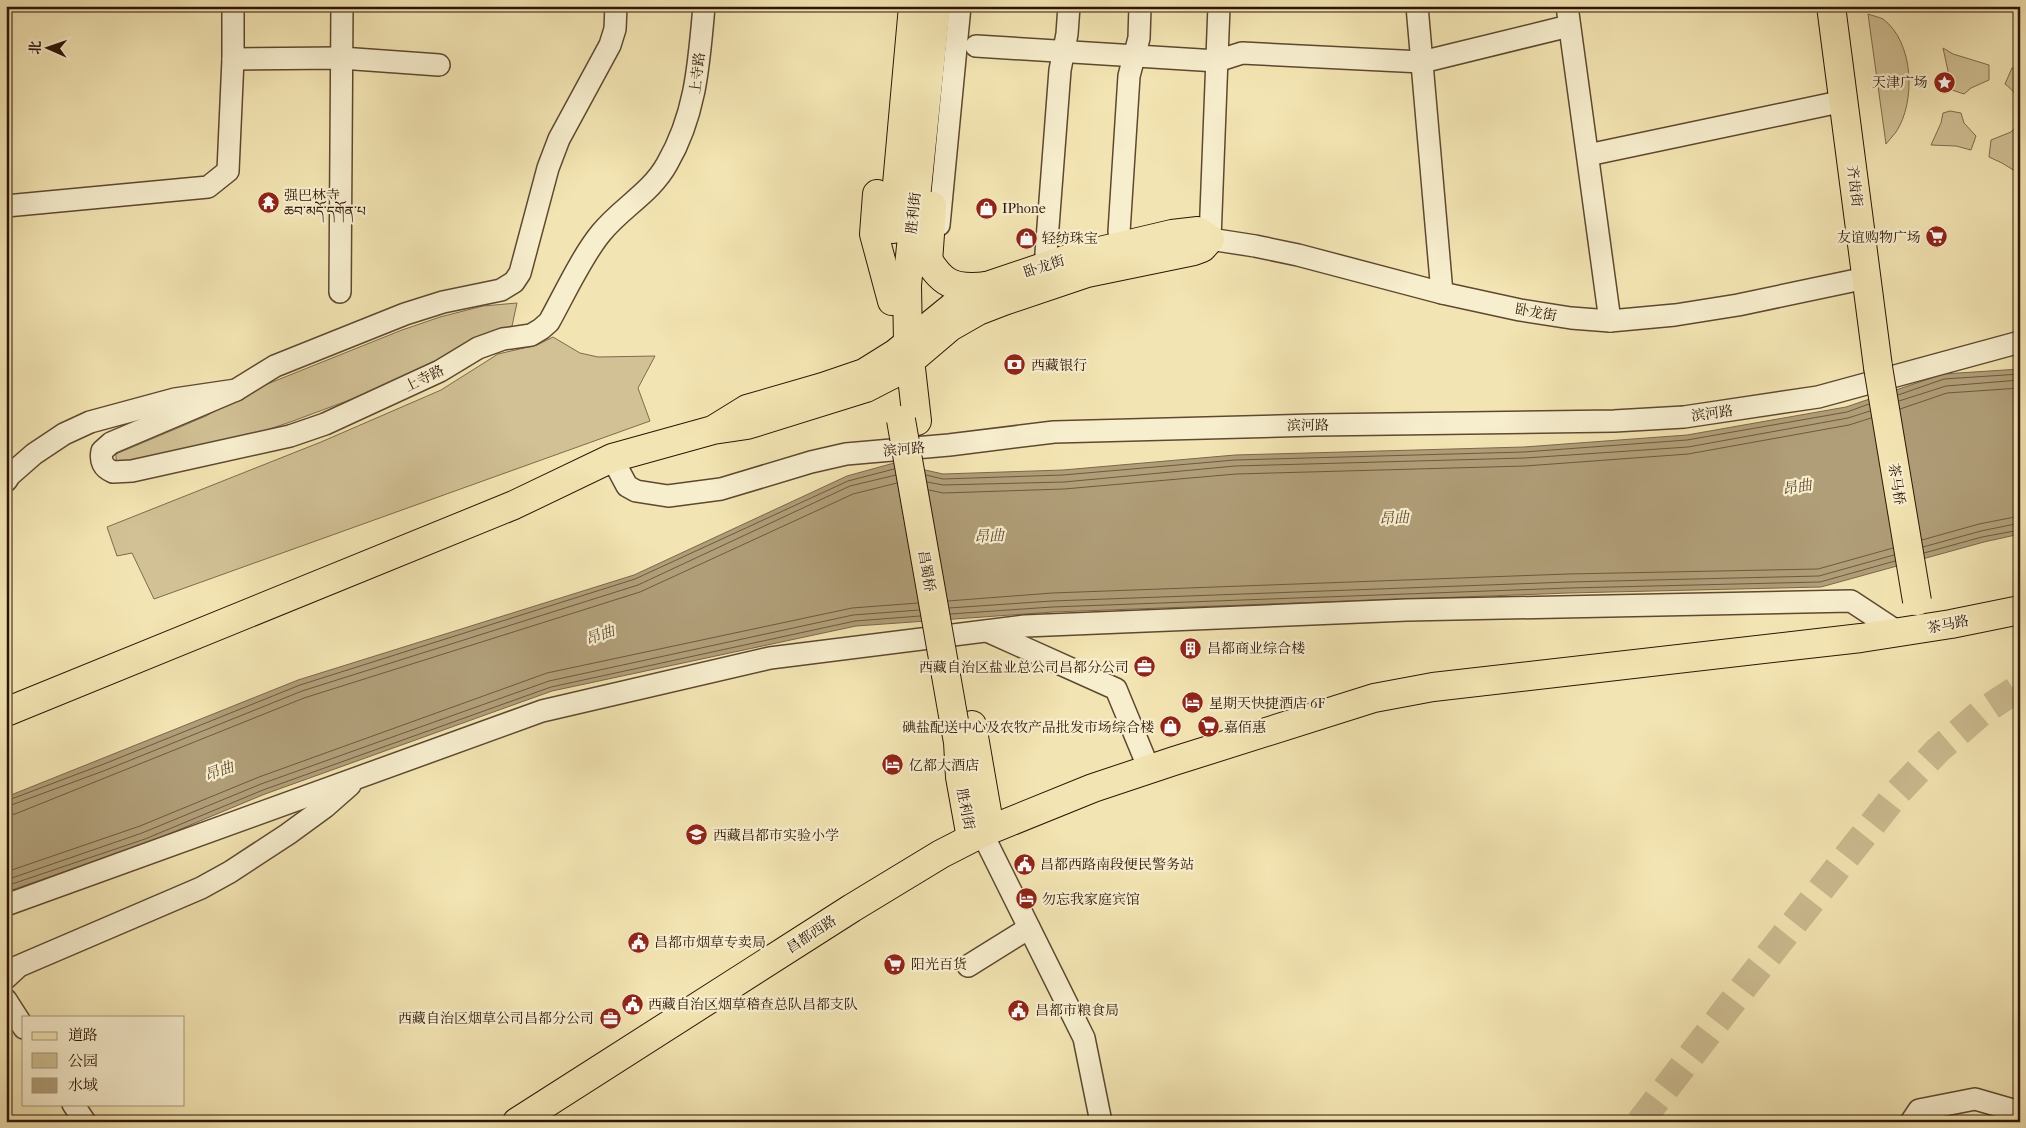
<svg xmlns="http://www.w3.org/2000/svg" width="2026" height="1128" viewBox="0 0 2026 1128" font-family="'IM FELL French Canon','Noto Serif SC','Noto Serif Tibetan',serif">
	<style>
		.green { fill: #d1c195; stroke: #7f6a4d }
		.water { fill: #b09e78; stroke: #7c674a }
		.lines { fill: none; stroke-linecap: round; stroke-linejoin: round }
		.shore { stroke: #6e593e; stroke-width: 1 }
		.highway-tunnel { stroke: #cbbb90; stroke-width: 28; stroke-dasharray: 28 14; stroke-linecap: butt }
		.minor-casing { stroke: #5e4830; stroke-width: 24 }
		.major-casing { stroke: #2d1405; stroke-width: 30 }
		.minor { stroke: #f7eece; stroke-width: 21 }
		.major { stroke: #f3e5b3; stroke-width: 28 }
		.major-bridge-casing { stroke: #2d1405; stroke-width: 30; stroke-linecap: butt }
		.major-bridge { stroke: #f3e5b3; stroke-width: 28 }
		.labels { text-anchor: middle; stroke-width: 4.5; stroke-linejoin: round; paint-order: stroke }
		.street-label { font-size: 14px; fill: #2d1405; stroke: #f7eece }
		.poi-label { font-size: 14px; fill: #2d1405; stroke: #f7eece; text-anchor: start }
		.water-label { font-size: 15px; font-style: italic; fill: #614b33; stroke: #f7eece }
	</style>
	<rect width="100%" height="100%" fill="#f3e5b3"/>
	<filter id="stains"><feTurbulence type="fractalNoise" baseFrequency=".004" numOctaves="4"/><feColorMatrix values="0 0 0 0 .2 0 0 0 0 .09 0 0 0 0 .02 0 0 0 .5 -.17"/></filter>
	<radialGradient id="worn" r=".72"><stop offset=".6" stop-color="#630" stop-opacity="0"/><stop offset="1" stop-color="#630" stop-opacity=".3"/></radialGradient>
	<g class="green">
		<path d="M1868,14C1873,16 1879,17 1883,19C1914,42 1916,102 1896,132C1893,136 1889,140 1886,144Z"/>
		<polygon points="1943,48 1953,54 1989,65 1989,80 1971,88 1964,94 1946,88 1948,71"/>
		<path d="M2012,68L2020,69V106C2018,96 2013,90 2005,84Z"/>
		<polygon points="1950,111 1961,113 1964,123 1976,136 1971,150 1956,146 1931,145 1941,123 1943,113"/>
		<polygon points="2017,125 2020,127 2020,174 2002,163 1989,157 1991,140 2011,132"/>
		<polygon points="517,303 512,326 484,334 420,370 371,392 293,421 261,432 121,463 116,460 116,454 206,416 250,391 402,330 440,317 483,306"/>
		<polygon points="553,337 580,353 598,357 655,356 638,388 650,421 154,599 132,553 117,556 107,527 321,442 441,390 498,354 537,345"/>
	</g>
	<polygon class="water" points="2020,369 2020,534 1984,542 1821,587 1569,593 1053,612 856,626 552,691 265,794 147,843 6,892 6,797 298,680 634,575 847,476 894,463 943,474 1063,470 1235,455 1524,447 1687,435 1846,407 1943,374"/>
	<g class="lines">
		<g class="shore">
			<polyline points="1898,395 1944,379 2020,374"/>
			<polyline points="1899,401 1946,386 2020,380"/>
			<polyline points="1900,409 1947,393 2020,388"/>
			<polyline points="926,475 943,479 1063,475 1235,460 1524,452 1687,440 1847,412 1869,404"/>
			<polyline points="927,482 943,485 1064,482 1235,466 1525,458 1688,447 1848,418 1870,411"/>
			<polyline points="929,490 943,493 1064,489 1236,474 1525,466 1688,454 1849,425 1871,418"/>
			<polyline points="1922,540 1979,524 2020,516"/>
			<polyline points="1923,547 1981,531 2020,523"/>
			<polyline points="1924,553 1982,537 2020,530"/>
			<polyline points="948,601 1052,593 1568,574 1818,569 1893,548"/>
			<polyline points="949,608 1052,601 1569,582 1819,576 1894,555"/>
			<polyline points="950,614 1052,607 1569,588 1820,582 1895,561"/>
			<polyline points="6,801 104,764 300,685 635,579 848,481 894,469"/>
			<polyline points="6,807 106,770 302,691 638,585 850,486 896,475"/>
			<polyline points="6,815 15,814 304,698 640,592 853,494 897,483"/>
			<polyline points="6,872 140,826 259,777 547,673 852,608 918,603"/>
			<polyline points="6,880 142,833 261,784 549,681 853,615 919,610"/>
			<polyline points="6,886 145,839 263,790 551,687 855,621 920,616"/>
		</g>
		<polyline class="highway-tunnel" points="1640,1122 1746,984 1897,793 1938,750 1982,712 2020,687"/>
		<defs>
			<g id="minor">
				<polyline points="1219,6 1210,239 1255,246 1298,255 1442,293 1520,310 1571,318 1610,321 1675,315 1738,305 1866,278"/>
				<polyline points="1417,6 1442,293"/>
				<polyline points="1567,6 1610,321"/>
				<polyline points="976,46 1217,61 1242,53 1422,62 1569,26"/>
				<polyline points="233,59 341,58 439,65"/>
				<polyline points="1588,155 1844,101"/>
				<polyline points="6,206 208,187 228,171 233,59 233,6"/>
				<polyline points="939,225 960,6"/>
				<polyline points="1119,232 1129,76 1139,38 1140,6"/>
				<polyline points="1046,253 1060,70 1067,34 1069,6"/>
				<polyline points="340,292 342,6"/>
				<path d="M236,390L111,443L102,451C100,461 103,468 113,472L132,471L290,436L325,424L440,371L478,348L503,339L531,335L541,329L549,322C564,295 582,256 601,233C621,208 651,193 667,164C696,114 699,63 704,6"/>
				<polyline points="612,458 627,486 636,491 668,496 721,489 811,462 846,454 949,445 1054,432 1314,425 1614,421 1684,417 1818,397 2020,342"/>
				<polyline points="6,481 10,475 34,454 64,434 90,422 175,399 236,390 275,366 405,314 443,302 501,290 514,282 520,273 548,168 559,139 610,45 615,29 616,6"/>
				<polyline points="987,631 1116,689 1149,769"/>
				<polyline points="982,833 1084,1038 1101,1122"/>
				<polyline points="6,905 542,711 770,658 1025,626 1407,610 1851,601 1898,632"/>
				<polyline points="968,966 1029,928"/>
				<polyline points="6,978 19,966 201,888 230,872 288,834 325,807 350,785"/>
				<polyline points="6,1000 24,1028"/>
				<polyline points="73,1104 85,1122"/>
				<polyline points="1911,1122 1919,1110 1975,1099 2020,1112"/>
			</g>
			<g id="major">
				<polyline points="1831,6 1878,367"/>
				<polyline points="877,194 874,234 892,301"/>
				<polyline points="893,229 913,6"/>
				<path d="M920,247C939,280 948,291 987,286"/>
				<polyline points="928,262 932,206"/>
				<polyline points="917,421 908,342 907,285 936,6"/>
				<polyline points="6,712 514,505 612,458 713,430 747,425 866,388 897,372 950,327 978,311 1004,301 1087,273 1194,251 1202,248 1210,239 1198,231 1172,234 1070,258 987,286 961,300 896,353 864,373 823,387 747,409 713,430"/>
				<polyline points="954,721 958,742 960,777 971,838"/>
				<polyline points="972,725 990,829"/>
				<polyline points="517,1122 852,908 941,854 982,833 1093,788 1174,761 1374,698 1433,687 1861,638 1951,624 2020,610"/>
			</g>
		</defs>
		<use href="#minor" class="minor-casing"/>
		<use href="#major" class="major-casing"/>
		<use href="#minor" class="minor"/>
		<use href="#major" class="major"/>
		<defs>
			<g id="major-bridge">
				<polyline points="1878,367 1917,601"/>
				<polyline points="901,420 954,721"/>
			</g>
		</defs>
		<use href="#major-bridge" class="major-bridge-casing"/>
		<use href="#major-bridge" class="major-bridge"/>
	</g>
	<defs>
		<symbol id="sight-disc" viewBox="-11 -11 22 22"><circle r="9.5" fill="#8f2418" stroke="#f7eece"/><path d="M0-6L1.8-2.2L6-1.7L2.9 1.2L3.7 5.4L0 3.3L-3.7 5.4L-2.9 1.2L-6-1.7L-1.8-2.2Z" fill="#fff"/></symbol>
		<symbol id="temple-disc" viewBox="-11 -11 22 22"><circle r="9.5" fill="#8f2418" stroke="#f7eece"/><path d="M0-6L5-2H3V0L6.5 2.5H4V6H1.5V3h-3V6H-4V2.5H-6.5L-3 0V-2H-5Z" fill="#fff"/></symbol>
		<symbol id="shop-disc" viewBox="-11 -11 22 22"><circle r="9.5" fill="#8f2418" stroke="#f7eece"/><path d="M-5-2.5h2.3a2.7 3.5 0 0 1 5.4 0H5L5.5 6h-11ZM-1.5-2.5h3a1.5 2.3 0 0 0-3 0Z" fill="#fff"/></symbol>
		<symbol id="supermarket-disc" viewBox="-11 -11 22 22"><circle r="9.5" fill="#8f2418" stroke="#f7eece"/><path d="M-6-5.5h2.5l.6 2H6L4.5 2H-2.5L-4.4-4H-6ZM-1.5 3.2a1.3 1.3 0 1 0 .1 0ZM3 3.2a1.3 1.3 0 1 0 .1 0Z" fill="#fff"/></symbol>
		<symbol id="bank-disc" viewBox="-11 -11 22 22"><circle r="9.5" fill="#8f2418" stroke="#f7eece"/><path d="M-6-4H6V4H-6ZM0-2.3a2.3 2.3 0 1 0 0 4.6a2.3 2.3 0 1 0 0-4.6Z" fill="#fff"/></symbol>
		<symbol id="building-disc" viewBox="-11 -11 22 22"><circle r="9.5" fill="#8f2418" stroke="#f7eece"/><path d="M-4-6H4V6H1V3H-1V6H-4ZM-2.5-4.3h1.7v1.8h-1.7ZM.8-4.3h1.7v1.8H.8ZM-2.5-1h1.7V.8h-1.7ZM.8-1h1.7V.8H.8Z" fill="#fff"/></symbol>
		<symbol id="office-disc" viewBox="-11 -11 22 22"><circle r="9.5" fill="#8f2418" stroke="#f7eece"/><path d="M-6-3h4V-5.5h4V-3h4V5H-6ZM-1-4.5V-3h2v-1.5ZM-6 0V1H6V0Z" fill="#fff"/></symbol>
		<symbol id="hotel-disc" viewBox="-11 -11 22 22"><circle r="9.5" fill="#8f2418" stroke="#f7eece"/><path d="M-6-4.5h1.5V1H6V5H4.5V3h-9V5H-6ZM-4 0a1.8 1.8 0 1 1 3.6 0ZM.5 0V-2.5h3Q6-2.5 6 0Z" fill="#fff"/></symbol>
		<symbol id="school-disc" viewBox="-11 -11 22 22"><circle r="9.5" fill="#8f2418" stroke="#f7eece"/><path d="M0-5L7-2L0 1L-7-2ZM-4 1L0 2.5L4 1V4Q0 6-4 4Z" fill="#fff"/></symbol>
		<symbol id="civic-disc" viewBox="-11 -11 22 22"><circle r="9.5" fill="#8f2418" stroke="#f7eece"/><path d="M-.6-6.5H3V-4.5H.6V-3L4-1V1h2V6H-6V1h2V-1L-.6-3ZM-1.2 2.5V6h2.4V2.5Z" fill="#fff"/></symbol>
	</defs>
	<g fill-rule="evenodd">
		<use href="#sight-disc" x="1932" y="70" width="25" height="25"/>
		<use href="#temple-disc" x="256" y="190" width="25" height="25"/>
		<use href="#shop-disc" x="974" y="196" width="25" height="25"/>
		<use href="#supermarket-disc" x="1924" y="224" width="25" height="25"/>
		<use href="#shop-disc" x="1014" y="226" width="25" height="25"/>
		<use href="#bank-disc" x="1002" y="352" width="25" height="25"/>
		<use href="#building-disc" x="1178" y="636" width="25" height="25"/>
		<use href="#office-disc" x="1132" y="654" width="25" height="25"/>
		<use href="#hotel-disc" x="1180" y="690" width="25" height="25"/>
		<use href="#shop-disc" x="1158" y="714" width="25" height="25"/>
		<use href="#supermarket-disc" x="1196" y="714" width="25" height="25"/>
		<use href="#hotel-disc" x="880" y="752" width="25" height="25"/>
		<use href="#school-disc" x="684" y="822" width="25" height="25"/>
		<use href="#civic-disc" x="1012" y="852" width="25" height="25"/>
		<use href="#hotel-disc" x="1014" y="886" width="25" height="25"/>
		<use href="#civic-disc" x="626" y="930" width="25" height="25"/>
		<use href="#supermarket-disc" x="882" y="952" width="25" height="25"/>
		<use href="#civic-disc" x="620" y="992" width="25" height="25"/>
		<use href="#civic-disc" x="1006" y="998" width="25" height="25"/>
		<use href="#office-disc" x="598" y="1006" width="25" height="25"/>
	</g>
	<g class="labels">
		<g class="street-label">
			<text transform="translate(697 73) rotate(-83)" y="5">上寺路</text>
			<text transform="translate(1855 186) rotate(83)" y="5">齐齿街</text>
			<text transform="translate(913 213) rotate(-84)" y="5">胜利街</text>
			<text transform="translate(1044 266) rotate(-18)" y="5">卧龙街</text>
			<text transform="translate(1536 312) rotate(10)" y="5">卧龙街</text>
			<text transform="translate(424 378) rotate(-26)" y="5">上寺路</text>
			<text transform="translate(1712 413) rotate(-8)" y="5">滨河路</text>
			<text transform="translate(1308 425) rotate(-1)" y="5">滨河路</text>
			<text transform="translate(904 449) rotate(-5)" y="5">滨河路</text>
			<text transform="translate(1897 484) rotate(81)" y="5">茶马桥</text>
			<text transform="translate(927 571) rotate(80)" y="5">昌蜀桥</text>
			<text transform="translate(1948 624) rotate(-11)" y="5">茶马路</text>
			<text transform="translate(966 809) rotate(79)" y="5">胜利街</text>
			<text transform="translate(811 934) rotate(-33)" y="5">昌都西路</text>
		</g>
		<g class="poi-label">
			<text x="1928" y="87" text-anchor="end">天津广场</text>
			<text x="284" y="200">强巴林寺<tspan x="284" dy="16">ཆབ་མདོ་དགོན་པ</tspan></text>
			<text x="1002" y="213">IPhone</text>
			<text x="1921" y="242" text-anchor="end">友谊购物广场</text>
			<text x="1042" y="243">轻纺珠宝</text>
			<text x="1031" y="370">西藏银行</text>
			<text x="1207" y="653">昌都商业综合楼</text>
			<text x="1129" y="672" text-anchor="end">西藏自治区盐业总公司昌都分公司</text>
			<text x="1209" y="708">星期天快捷酒店 6F</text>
			<text x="1154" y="732" text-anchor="end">碘盐配送中心及农牧产品批发市场综合楼</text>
			<text x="1224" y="732">嘉佰惠</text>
			<text x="909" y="770">亿都大酒店</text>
			<text x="713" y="840">西藏昌都市实验小学</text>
			<text x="1040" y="869">昌都西路南段便民警务站</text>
			<text x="1042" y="904">勿忘我家庭宾馆</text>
			<text x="654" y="947">昌都市烟草专卖局</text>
			<text x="911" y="969">阳光百货</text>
			<text x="648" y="1009">西藏自治区烟草稽查总队昌都支队</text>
			<text x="1035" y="1015">昌都市粮食局</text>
			<text x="594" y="1023" text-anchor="end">西藏自治区烟草公司昌都分公司</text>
		</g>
		<g class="water-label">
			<text transform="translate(1797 487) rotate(-10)" y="5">昂曲</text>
			<text transform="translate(1394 518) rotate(-3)" y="5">昂曲</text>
			<text transform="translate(989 536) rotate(-3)" y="5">昂曲</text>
			<text transform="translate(600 635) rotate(-20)" y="5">昂曲</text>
			<text transform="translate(219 771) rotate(-20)" y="5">昂曲</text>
		</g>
	</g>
	<rect width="2026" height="1128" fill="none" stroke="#f3e5b3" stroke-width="25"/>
	<rect x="8" y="8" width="2011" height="1113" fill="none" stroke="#2d1405" stroke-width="2.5"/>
	<rect x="12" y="12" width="2001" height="1103" fill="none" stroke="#2d1405"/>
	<rect x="22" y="1016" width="162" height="90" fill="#f7eece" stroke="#a6977e"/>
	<rect x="32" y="1032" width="25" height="8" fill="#f3e5b3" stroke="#a6977e"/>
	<text x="68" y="1040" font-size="15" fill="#2d1405">道路</text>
	<rect x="32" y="1053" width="25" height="15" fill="#d1c195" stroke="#a6977e"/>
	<text x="68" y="1066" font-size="15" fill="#2d1405">公园</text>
	<rect x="32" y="1078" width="25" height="15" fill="#b09e78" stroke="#a6977e"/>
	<text x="68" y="1090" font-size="15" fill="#2d1405">水域</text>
	<g transform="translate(48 48) rotate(272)" stroke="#f7eece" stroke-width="4" paint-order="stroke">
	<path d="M0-4L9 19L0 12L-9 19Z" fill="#2d1405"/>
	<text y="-8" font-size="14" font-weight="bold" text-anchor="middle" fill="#2d1405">北</text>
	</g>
	<rect width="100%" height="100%" filter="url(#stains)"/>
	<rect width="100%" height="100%" fill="url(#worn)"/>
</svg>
